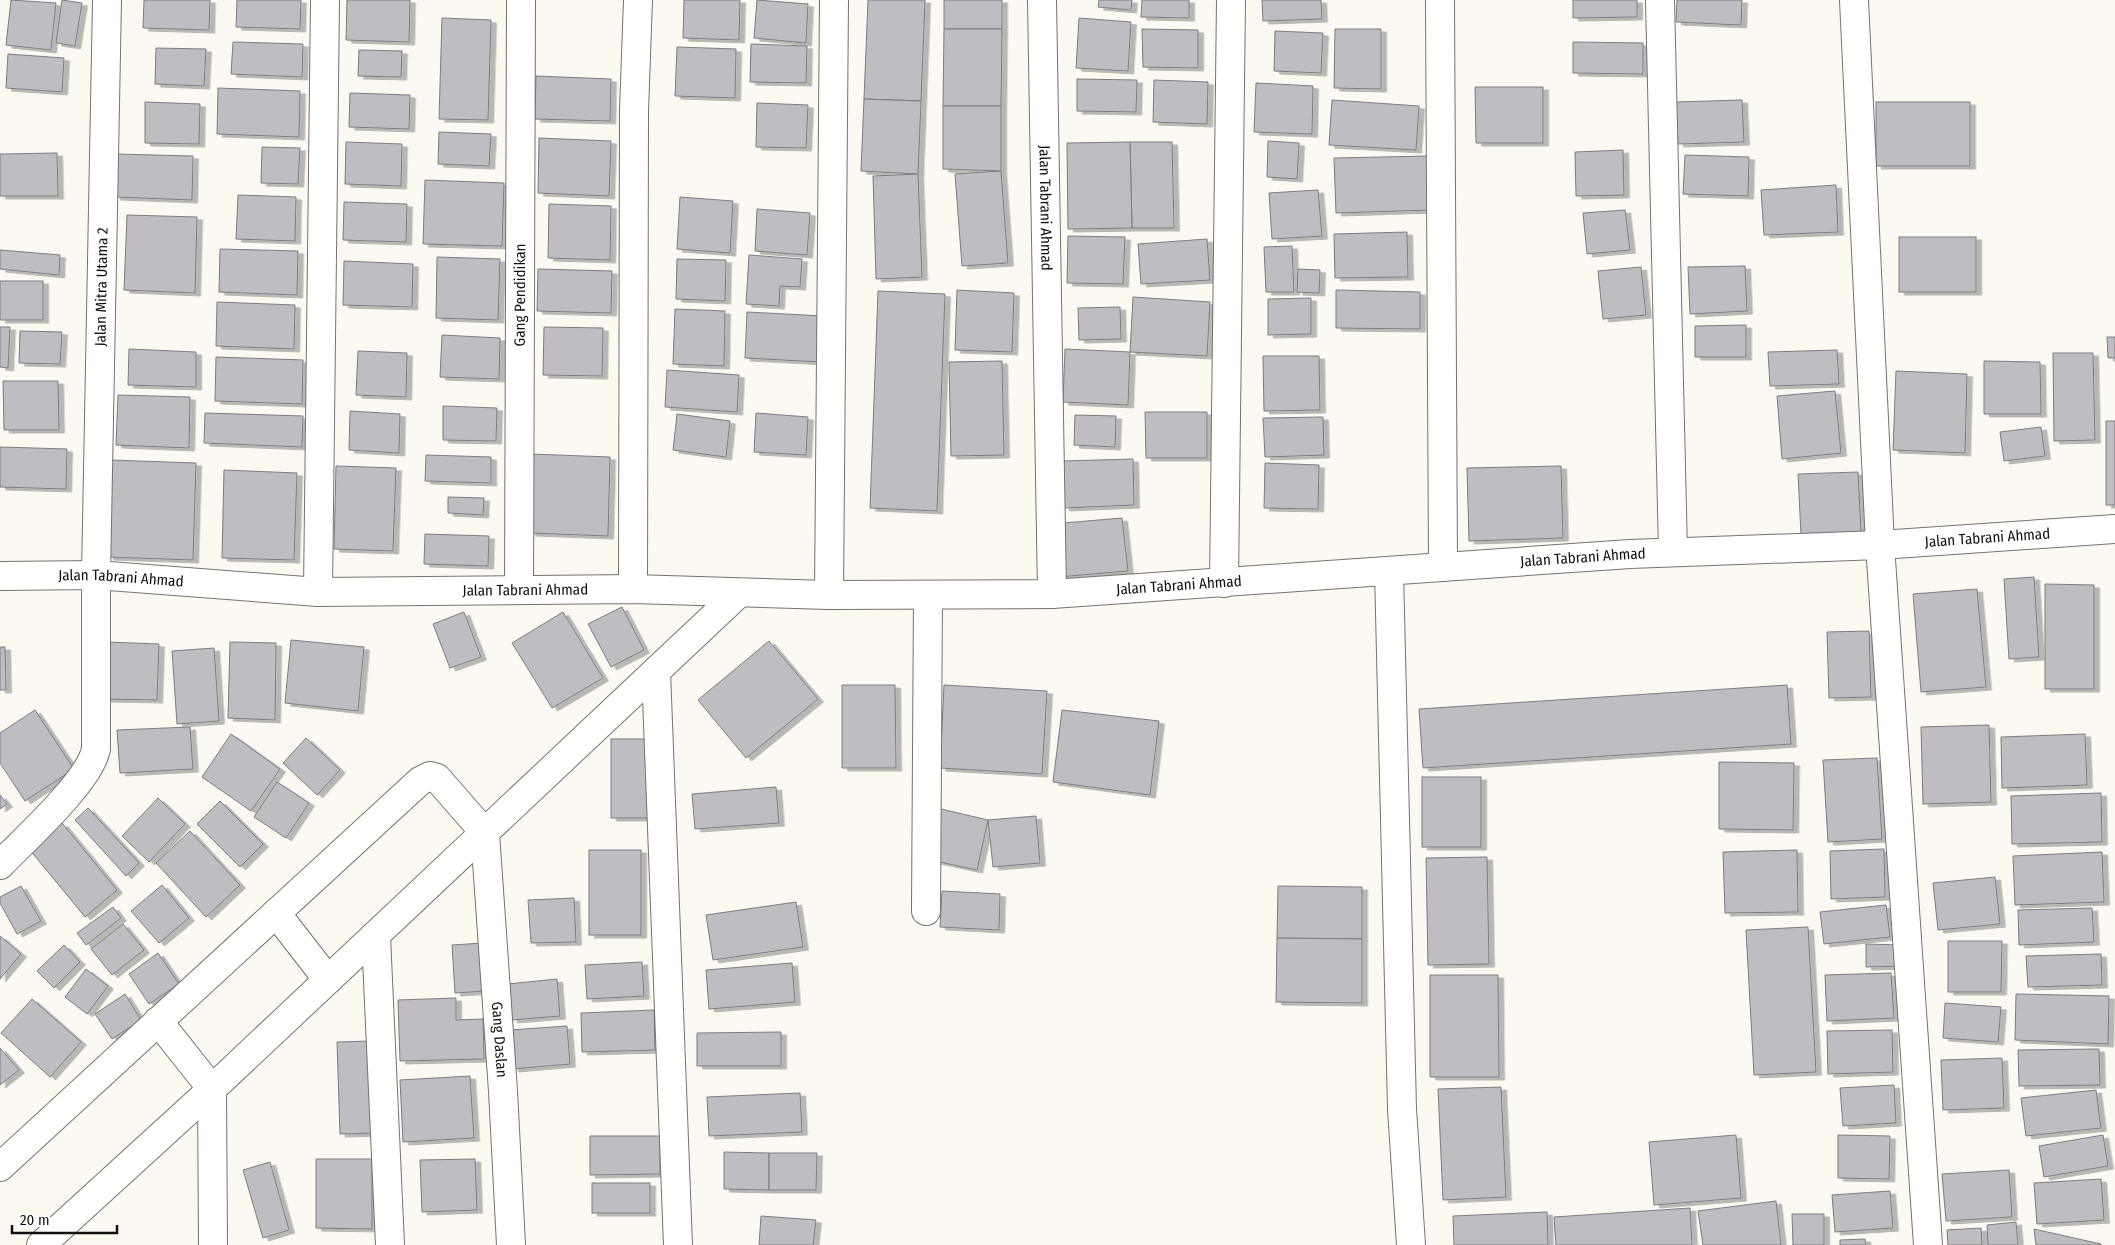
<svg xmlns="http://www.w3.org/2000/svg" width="2115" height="1245" viewBox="0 0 2115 1245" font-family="'Fira Sans Condensed',sans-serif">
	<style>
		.building { fill: #bfbcc2; stroke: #7e7b81; filter: url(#shadow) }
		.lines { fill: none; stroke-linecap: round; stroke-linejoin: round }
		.minor-casing { stroke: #75736d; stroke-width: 30 }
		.minor { stroke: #fff; stroke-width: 28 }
		.labels { text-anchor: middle; stroke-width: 4.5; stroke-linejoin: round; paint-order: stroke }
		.street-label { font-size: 15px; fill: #11100e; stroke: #fff }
	</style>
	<defs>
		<filter id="shadow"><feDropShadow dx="5.5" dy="3" stdDeviation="0" flood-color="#0004"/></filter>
	</defs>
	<rect width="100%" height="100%" fill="#fbf9f2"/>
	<g class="building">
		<polygon points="11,0 56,3 51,50 6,45"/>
		<polygon points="62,0 82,3 75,46 56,43"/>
		<polygon points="144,0 210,0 209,30 143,28"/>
		<polygon points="237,0 301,0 300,29 236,27"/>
		<polygon points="347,0 410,0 409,42 346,40"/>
		<polygon points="684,0 740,0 739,40 683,38"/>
		<polygon points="757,0 808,4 806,43 754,38"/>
		<polygon points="868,0 925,0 921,101 864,99"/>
		<rect x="944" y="0" width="58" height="29"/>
		<polygon points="1099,0 1132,0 1131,10 1098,7"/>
		<polygon points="1142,0 1189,0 1189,18 1141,17"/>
		<polygon points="1262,0 1321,0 1322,19 1263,21"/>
		<polygon points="1573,0 1637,0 1637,17 1573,18"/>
		<polygon points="1677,0 1742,0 1741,25 1676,22"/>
		<polygon points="442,18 491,20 488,120 439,119"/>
		<polygon points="1079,18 1131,22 1128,71 1076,68"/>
		<polygon points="944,29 1002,29 1001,106 943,106"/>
		<polygon points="1142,29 1198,30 1198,68 1143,67"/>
		<polygon points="1335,29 1381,29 1381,89 1334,88"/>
		<polygon points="1275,31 1323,33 1321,73 1274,71"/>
		<polygon points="233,42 303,44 302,77 231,74"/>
		<polygon points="1573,42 1643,43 1643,74 1573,73"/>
		<polygon points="751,44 807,46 806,83 750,82"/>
		<polygon points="677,47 736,49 735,98 675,96"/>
		<polygon points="156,48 206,49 204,86 155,84"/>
		<polygon points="359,50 402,51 401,77 358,76"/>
		<polygon points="8,54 64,58 62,92 6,88"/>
		<polygon points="536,76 611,79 610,121 535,119"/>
		<polygon points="1077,79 1137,80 1136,112 1077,111"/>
		<polygon points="1154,80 1208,82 1207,124 1153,122"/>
		<polygon points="1256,83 1313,86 1312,134 1254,132"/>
		<polygon points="1475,87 1543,87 1543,143 1476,143"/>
		<polygon points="218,88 300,91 299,137 217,134"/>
		<polygon points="350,93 410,95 409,129 349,127"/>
		<polygon points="864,99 921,101 918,174 861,171"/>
		<polygon points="1332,100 1419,106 1416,150 1329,145"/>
		<polygon points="1742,100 1744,142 1678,144 1676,102"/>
		<polygon points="145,102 200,104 199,144 145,143"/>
		<rect x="1876" y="102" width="94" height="64"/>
		<polygon points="757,103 808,105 806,148 756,147"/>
		<polygon points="943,106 1001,106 1001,171 943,169"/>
		<polygon points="439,132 491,134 489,166 438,164"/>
		<polygon points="539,138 611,141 609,196 538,193"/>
		<polygon points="1268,141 1299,143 1297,179 1267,177"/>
		<polygon points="346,142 402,144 401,186 345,184"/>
		<polygon points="1130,142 1172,142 1174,228 1132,228"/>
		<polygon points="1130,142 1132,228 1068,229 1067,143"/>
		<polygon points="262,147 300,148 298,184 261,183"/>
		<polygon points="1623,150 1624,195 1576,196 1575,152"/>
		<polygon points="57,153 58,196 0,196 0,154"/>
		<polygon points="116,154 193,156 192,200 115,197"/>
		<polygon points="1685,155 1749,157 1748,196 1683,194"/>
		<polygon points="1428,156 1430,210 1336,213 1334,158"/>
		<polygon points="1001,171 1008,263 962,266 955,174"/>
		<polygon points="918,174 922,277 876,279 873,176"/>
		<polygon points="425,180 504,183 502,246 423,244"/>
		<polygon points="1836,185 1838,232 1764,235 1761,190"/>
		<polygon points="1318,190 1322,236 1272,239 1269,193"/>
		<polygon points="238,195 296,197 295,241 236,239"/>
		<polygon points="680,197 733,201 730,253 677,249"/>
		<polygon points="344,202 407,204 406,242 343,240"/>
		<polygon points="549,204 611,206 610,260 548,258"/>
		<polygon points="757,209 810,213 807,255 755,251"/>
		<polygon points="1625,210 1630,250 1587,254 1583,213"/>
		<polygon points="127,215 197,217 195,293 124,290"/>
		<polygon points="1407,232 1408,277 1335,278 1334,234"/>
		<polygon points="1068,236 1125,237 1123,284 1067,283"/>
		<rect x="1899" y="237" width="77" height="55"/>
		<polygon points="1207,239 1210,280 1141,284 1138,244"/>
		<polygon points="1292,246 1294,292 1266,292 1264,247"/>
		<polygon points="220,249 298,251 297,295 219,292"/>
		<polygon points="0,250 60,255 59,275 0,269"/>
		<polygon points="749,255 802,259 800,287 780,286 779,306 746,304"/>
		<polygon points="437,257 500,259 498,320 436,318"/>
		<polygon points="677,259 726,260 725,301 676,299"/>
		<polygon points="344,261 413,264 412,307 343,305"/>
		<polygon points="1745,266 1747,311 1690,314 1688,267"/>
		<polygon points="1641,267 1646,315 1603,319 1598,271"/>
		<polygon points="538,269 612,271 611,313 537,311"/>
		<polygon points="1298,269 1320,270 1319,293 1297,292"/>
		<rect x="0" y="281" width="43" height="39"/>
		<polygon points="957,290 1014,293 1012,352 955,350"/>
		<polygon points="1336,290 1420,292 1420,329 1336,328"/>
		<polygon points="878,291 945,294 937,511 870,508"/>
		<polygon points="1133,297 1210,302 1207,356 1130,352"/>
		<polygon points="1311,298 1311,334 1268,335 1268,299"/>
		<polygon points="217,302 295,305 294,349 216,346"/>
		<polygon points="1120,307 1121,339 1079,340 1078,308"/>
		<polygon points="675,309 725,311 724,366 673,364"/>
		<polygon points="747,312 823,316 821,362 745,358"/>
		<polygon points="1746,325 1746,357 1695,357 1695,326"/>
		<polygon points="0,327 10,327 8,368 0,367"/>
		<polygon points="544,327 603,328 602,376 543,375"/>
		<polygon points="20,331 62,332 60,364 19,363"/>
		<polygon points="442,335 500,338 499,379 440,377"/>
		<polygon points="2107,337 2115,337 2115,358 2108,358"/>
		<polygon points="129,349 196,352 196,387 128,385"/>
		<polygon points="1065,349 1130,352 1128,405 1063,402"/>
		<polygon points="1837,350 1839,384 1770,386 1768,352"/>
		<polygon points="358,351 407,353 406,397 356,395"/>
		<polygon points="2053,353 2093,353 2095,440 2054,441"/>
		<polygon points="1263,356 1319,356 1320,410 1264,411"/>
		<polygon points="216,357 303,360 302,404 215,401"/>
		<polygon points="1002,361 1004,455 951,456 949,362"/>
		<polygon points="1984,361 2040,362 2041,414 1984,414"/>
		<polygon points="667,370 739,375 737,412 665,407"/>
		<polygon points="1896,371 1967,374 1965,453 1893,450"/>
		<polygon points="3,381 58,381 59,430 4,430"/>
		<polygon points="1835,391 1841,453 1782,459 1777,396"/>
		<polygon points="118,395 190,397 189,448 116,445"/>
		<polygon points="443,406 497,408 496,441 443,440"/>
		<polygon points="350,411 400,414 399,453 349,450"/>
		<polygon points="1145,412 1207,412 1207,458 1146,458"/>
		<polygon points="205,413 303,416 302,447 204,443"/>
		<polygon points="756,413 808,417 806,455 754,452"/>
		<polygon points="677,414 730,421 726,457 673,450"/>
		<polygon points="1075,415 1116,416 1115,447 1074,445"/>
		<polygon points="1323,417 1324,455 1265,457 1263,418"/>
		<rect x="2106" y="421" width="9" height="84"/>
		<polygon points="2041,427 2045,456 2004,461 2000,432"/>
		<polygon points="0,447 67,449 66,489 0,487"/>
		<polygon points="531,454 610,457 608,536 530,533"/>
		<polygon points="426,455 491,457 491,483 425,481"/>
		<polygon points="1133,459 1134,505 1064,508 1062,461"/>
		<polygon points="111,460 196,463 193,560 108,557"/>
		<polygon points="1265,463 1319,465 1318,509 1264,508"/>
		<polygon points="336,466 396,468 393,551 334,549"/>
		<polygon points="1561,466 1563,538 1469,541 1467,468"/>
		<polygon points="224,470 297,473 294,560 222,558"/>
		<polygon points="1858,472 1861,532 1801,535 1798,474"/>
		<polygon points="448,497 484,498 483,515 448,513"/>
		<polygon points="1122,518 1128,571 1058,577 1052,524"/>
		<polygon points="425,534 489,536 488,566 424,564"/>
		<polygon points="2034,577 2039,657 2009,659 2004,579"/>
		<polygon points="2045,584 2094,585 2094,689 2045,689"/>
		<polygon points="1977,589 1986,687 1921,692 1913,594"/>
		<polygon points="622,607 644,650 611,667 588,624"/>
		<polygon points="464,612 481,657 450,668 433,624"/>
		<polygon points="563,612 603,678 552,708 512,643"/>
		<polygon points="1869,631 1871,697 1829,698 1827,632"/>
		<polygon points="291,640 364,647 358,711 285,703"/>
		<polygon points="769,641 818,699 746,758 698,700"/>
		<polygon points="106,642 159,644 157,700 105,699"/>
		<polygon points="230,642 276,643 275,720 228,718"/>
		<polygon points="0,647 5,647 6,690 0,690"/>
		<polygon points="214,648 219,721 177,724 172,651"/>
		<polygon points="842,685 895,685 896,768 842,768"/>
		<polygon points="944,685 1047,691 1042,774 940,768"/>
		<polygon points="1787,685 1791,744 1423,768 1419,709"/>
		<polygon points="35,710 74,769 25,801 0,763 0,733"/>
		<polygon points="1062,710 1159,721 1150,795 1053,782"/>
		<polygon points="1989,725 1991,802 1923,804 1921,727"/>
		<polygon points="190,727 193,769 120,773 117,730"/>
		<polygon points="231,734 280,769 251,811 202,777"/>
		<polygon points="2085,734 2087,785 2002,788 2001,737"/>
		<polygon points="306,738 340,770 317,795 283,763"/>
		<rect x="611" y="739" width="43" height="79"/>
		<polygon points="1877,758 1882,839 1828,842 1823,760"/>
		<polygon points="1719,762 1794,763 1793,830 1719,829"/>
		<rect x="1422" y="777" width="59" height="70"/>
		<polygon points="277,782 309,803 286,838 254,817"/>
		<polygon points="776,787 779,823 695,829 692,794"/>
		<polygon points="2101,793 2102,842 2012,844 2011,796"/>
		<polygon points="0,795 7,804 0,809"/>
		<polygon points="158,798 185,824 149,862 122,836"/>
		<polygon points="220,801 263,844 240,867 197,824"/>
		<polygon points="88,808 139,863 126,876 75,820"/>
		<polygon points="941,809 988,820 977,870 930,860"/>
		<polygon points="1036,816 1040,863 993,867 988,820"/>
		<polygon points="62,823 117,890 85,917 30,850"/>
		<polygon points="190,831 240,885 206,917 156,863"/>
		<polygon points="1884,849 1885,897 1831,899 1830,851"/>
		<rect x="589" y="850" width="52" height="85"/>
		<polygon points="1797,850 1798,912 1725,913 1723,852"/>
		<polygon points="2102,852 2104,902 2015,905 2013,856"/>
		<polygon points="1487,857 1489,964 1428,965 1426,858"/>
		<polygon points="1995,877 2000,924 1938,930 1933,883"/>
		<polygon points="162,885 189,918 159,943 131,911"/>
		<polygon points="21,886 41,921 17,934 0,903 0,897"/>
		<polygon points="1278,886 1362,887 1362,939 1277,938"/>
		<polygon points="942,891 1000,894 999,930 940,927"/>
		<polygon points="574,898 576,942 531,943 528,900"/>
		<polygon points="796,902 803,947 713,960 706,915"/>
		<polygon points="1886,905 1890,937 1824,944 1820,912"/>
		<polygon points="113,907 121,918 86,945 77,933"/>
		<polygon points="2092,908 2094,942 2019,945 2018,910"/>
		<polygon points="123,924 144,950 112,975 91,949"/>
		<polygon points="1808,927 1816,1072 1754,1075 1746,930"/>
		<polygon points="0,936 21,954 0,979"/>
		<polygon points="1277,938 1362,939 1362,1003 1276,1002"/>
		<polygon points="1948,941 2002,941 2001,992 1948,992"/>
		<polygon points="483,943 486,991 455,993 452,945"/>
		<polygon points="1866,944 1901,945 1901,966 1866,967"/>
		<polygon points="64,945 80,962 54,988 37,971"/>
		<polygon points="158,953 179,984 149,1004 129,974"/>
		<polygon points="2101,954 2102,985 2028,987 2026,956"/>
		<polygon points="642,962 644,996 587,999 585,965"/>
		<polygon points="792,963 795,1002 709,1009 706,970"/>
		<polygon points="86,969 108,986 87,1014 65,997"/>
		<polygon points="1891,973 1894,1018 1827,1021 1825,975"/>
		<polygon points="1430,975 1498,975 1499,1077 1430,1077"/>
		<polygon points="557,979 560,1016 512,1020 508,984"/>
		<polygon points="125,994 141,1020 112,1039 95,1014"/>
		<polygon points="2016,994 2109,996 2108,1044 2015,1040"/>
		<polygon points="456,998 456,1020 483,1019 484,1059 400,1061 398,1000"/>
		<polygon points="32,999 81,1042 50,1077 1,1033"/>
		<polygon points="1945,1003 2001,1007 1998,1042 1943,1038"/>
		<polygon points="654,1010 655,1050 582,1052 581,1013"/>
		<polygon points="567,1026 570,1064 513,1069 510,1030"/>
		<polygon points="1892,1030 1893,1072 1828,1074 1827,1031"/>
		<polygon points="781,1032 781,1066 697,1066 697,1033"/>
		<polygon points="372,1041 374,1133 340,1134 337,1042"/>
		<polygon points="0,1048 19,1070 0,1085"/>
		<polygon points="2099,1049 2100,1085 2019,1086 2018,1050"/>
		<polygon points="2002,1058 2004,1108 1943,1110 1941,1060"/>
		<polygon points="470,1076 474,1138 403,1142 400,1080"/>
		<polygon points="1894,1085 1896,1123 1843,1126 1840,1088"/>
		<polygon points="1501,1087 1506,1197 1443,1200 1438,1089"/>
		<polygon points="2096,1090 2101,1128 2026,1136 2021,1098"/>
		<polygon points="800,1093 802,1132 709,1136 707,1097"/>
		<polygon points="1736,1135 1741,1198 1654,1205 1649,1142"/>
		<polygon points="1838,1135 1890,1136 1889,1179 1838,1178"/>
		<polygon points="2103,1135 2108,1166 2044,1177 2039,1146"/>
		<polygon points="590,1136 660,1136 660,1174 590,1175"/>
		<polygon points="724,1152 769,1153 769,1190 724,1189"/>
		<polygon points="769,1153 817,1153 816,1190 769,1190"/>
		<polygon points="316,1159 372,1159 372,1229 316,1228"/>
		<polygon points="475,1159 477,1210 422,1212 420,1160"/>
		<polygon points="270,1162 289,1230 263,1238 243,1170"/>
		<polygon points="2009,1170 2012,1217 1946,1221 1942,1174"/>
		<polygon points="2101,1179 2104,1220 2037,1224 2034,1183"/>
		<rect x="592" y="1183" width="58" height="30"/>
		<polygon points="1890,1191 1893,1228 1835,1232 1832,1195"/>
		<polygon points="1776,1201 1781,1245 1703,1245 1698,1211"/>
		<polygon points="1690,1208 1692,1245 1556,1245 1554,1217"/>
		<polygon points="1547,1212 1548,1245 1454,1245 1453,1216"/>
		<polygon points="1792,1214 1824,1214 1824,1245 1793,1245"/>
		<polygon points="761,1216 816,1220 813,1245 759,1245"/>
		<polygon points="2016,1222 2018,1245 1988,1245 1987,1225"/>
		<polygon points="1981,1228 1982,1245 1948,1245 1947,1230"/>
		<polygon points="2034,1229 2101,1244 2101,1245 2036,1245"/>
		<polygon points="1865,1239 1866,1245 1840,1245 1840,1240"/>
	</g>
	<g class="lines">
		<defs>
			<g id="minor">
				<path id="s1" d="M1042,0L1052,594"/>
				<polyline points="1440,0 1443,567"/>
				<polyline points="1660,0 1673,552"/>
				<polyline points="1854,0 1880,545 1928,1245"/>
				<polyline points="1389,571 1402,1109 1411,1245"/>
				<path id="s2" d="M0,576L96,575L318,592L633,589L829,595L1052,594L1630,554L1880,545L2115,529"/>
				<polyline points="1224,583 1231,0"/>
				<polyline points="633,589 634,111 638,0"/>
				<path id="s3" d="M519,590L521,0"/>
				<polyline points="318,592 325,0"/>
				<polyline points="829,595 834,0"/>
				<polyline points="656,671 678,1245"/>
				<path id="s4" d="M0,865C25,839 90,781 96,749V575L107,0"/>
				<polyline points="926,911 928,595"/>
				<polyline points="276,913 328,980"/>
				<polyline points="376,936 390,1245"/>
				<polyline points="158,1021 212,1089 213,1245"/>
				<path id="s5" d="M0,1167L420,781L430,776L437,778L485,833L503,1091L511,1245"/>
				<polyline points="41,1245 212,1089 739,593"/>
			</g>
		</defs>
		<use href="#minor" class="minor-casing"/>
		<use href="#minor" class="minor"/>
	</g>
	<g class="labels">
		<g class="street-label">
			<text dy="5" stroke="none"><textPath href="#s1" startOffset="208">Jalan Tabrani Ahmad</textPath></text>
			<text dy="5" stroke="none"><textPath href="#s4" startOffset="614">Jalan Mitra Utama 2</textPath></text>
			<text dy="5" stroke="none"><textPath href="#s3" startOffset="295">Gang Pendidikan</textPath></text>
			<text dy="5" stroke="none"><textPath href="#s2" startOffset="1990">Jalan Tabrani Ahmad</textPath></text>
			<text dy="5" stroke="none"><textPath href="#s2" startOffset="1585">Jalan Tabrani Ahmad</textPath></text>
			<text dy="5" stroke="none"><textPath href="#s2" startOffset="121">Jalan Tabrani Ahmad</textPath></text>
			<text dy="5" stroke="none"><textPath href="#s2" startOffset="1180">Jalan Tabrani Ahmad</textPath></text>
			<text dy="5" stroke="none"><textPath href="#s2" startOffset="526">Jalan Tabrani Ahmad</textPath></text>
			<text dy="5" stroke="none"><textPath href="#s5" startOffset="869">Gang Daslan</textPath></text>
		</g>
	</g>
	<path d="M12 1225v8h105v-8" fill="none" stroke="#11100e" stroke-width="2.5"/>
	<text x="20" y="1225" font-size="15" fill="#11100e" stroke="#ffffff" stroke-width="4" paint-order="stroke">20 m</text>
</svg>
